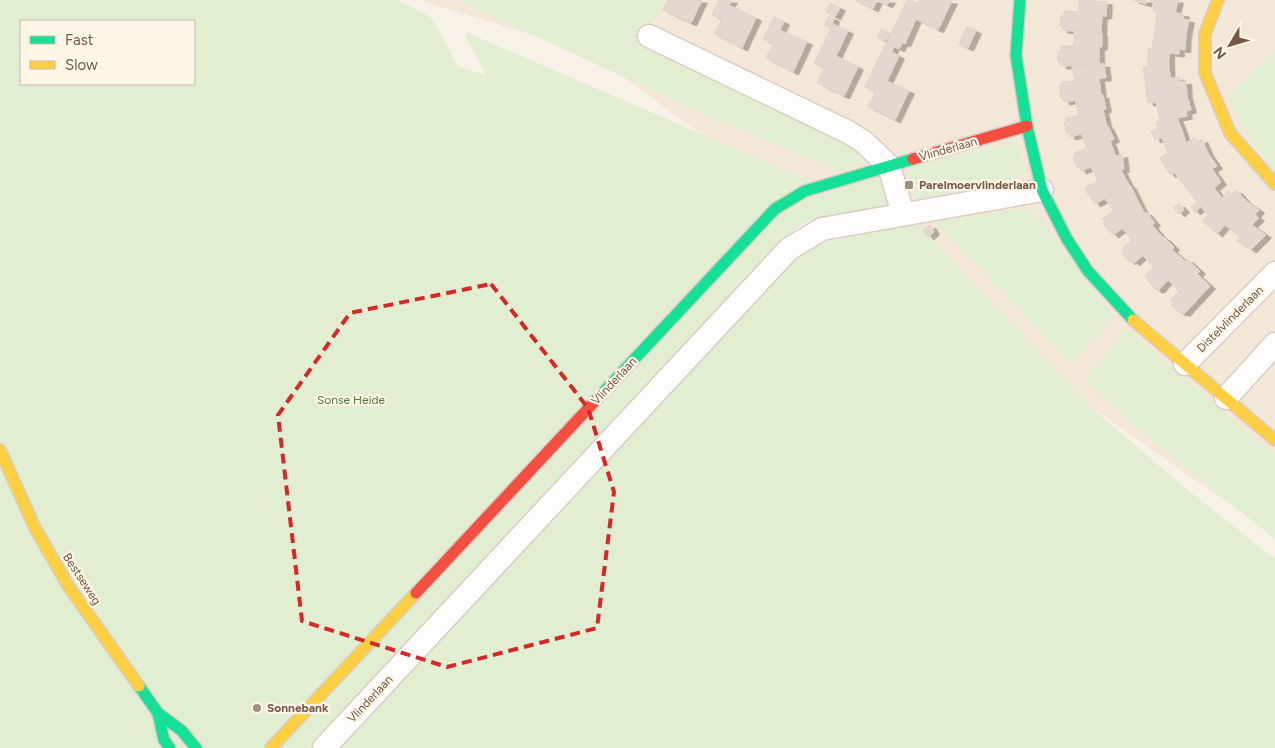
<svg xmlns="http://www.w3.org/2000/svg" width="1275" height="748" viewBox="0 0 1275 748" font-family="Figtree,sans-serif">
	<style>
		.residential { fill: #f3e7d7 }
		.green { fill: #e2eed1; fill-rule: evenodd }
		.building { fill: #e3d8cf; stroke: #e0d4c9; filter: url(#shadow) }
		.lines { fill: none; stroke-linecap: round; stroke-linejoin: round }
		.street-casing { stroke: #d8cec5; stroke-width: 25 }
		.fast-casing { stroke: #d7cdc4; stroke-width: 14 }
		.slow-casing { stroke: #d7cdc4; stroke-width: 14 }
		.jam-casing { stroke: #d7cdc4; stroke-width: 14 }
		.street { stroke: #fefdfb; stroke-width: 22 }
		.fast { stroke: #16e098; stroke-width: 11 }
		.slow { stroke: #ffcf43; stroke-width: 11 }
		.jam { stroke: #f24e42; stroke-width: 11 }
		.marked { fill: none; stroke: #d62828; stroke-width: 4; stroke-dasharray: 10 6; stroke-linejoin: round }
		.poi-dot { fill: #a28e7f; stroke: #fff6e8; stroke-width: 2 }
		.labels { text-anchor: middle; stroke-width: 4.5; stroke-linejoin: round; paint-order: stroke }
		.street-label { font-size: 12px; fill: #755847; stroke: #fff6e8 }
		.poi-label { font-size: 12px; font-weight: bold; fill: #755847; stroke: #fff6e8; text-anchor: start }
		.park-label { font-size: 12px; fill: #507b3f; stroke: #fff6e8 }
	</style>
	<defs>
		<filter id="shadow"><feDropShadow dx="5.5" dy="3" stdDeviation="0" flood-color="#0004"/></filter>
	</defs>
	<rect width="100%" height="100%" fill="#f7f1e7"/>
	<polygon class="residential" points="420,0 1275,0 1275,536 678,117 577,43 549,40"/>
	<g class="green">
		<path d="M0,0H398L422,12L434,21L458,67L486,75L466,37L468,33L810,181L796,203L884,175L893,204L807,221L792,232L767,260L783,271L798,256L828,241L918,225L1093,409L1185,488L1275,559V748H0ZM21,21H194V84H21Z"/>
		<polygon points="458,0 664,0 643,42 857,132 869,160 840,171 708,116"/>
		<path d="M1275,50V172C1258,148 1238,124 1230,95Z"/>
		<polygon points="1017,142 1025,174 1013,181 917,199 907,167"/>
		<polygon points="1017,209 1029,211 1041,219 1113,315 1072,365 936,222"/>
		<polygon points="1127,329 1275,456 1275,539 1145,435 1085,380"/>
	</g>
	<g class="building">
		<polygon points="668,0 702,0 691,23 663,10"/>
		<polygon points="719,0 732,0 729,5 756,18 742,48 714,34 722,19 712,15"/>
		<polygon points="855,0 890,0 887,5 877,0 873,9"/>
		<polygon points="907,0 918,3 919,0 952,1 938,30 916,19 905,44 902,43 899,49 887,43"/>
		<polygon points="1079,0 1107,2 1106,16 1102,16 1101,33 1062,30 1063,26 1060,26 1061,15 1064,15 1064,11 1078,12"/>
		<polygon points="1133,0 1147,0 1146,4"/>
		<polygon points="1149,0 1178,0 1175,13 1184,14 1183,19 1189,20 1186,34 1155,30 1157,11 1153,10 1156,2"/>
		<polygon points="830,3 840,8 835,17 826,12"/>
		<polygon points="829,16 834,19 831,28 824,25"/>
		<polygon points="774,17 784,22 780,30 807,42 793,72 766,58 773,43 763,39"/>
		<polygon points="833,24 848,31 836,56 858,67 844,96 817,83 824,68 814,63"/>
		<polygon points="967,26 976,31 968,48 959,44"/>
		<polygon points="881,29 890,34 886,41 877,37"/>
		<polygon points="1155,30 1186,34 1185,50 1179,49 1179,54 1169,53 1169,66 1148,66 1148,49 1152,49"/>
		<polygon points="1074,31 1102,33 1102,47 1099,47 1099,64 1061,66 1061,62 1058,62 1058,51 1061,51 1061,46 1074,46"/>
		<polygon points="886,43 894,46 892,52 899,56 887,81 909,91 895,120 868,107 875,92 865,87"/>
		<polygon points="1104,64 1106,78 1099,78 1101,96 1064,102 1063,98 1061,98 1059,86 1061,86 1061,82 1075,81 1072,66"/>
		<polygon points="1169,66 1170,78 1179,77 1180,82 1186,81 1187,96 1148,103 1143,67"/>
		<polygon points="1103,95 1106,109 1103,110 1107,127 1070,137 1069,133 1067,134 1064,123 1066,122 1066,118 1079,115 1075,100"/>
		<polygon points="1187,96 1191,110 1186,111 1187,116 1177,118 1182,130 1155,140 1151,131 1158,128 1156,122 1160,121 1156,102"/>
		<polygon points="1108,126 1114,139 1110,141 1116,157 1081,171 1079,167 1077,168 1073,157 1075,156 1074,153 1087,148 1081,134"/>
		<polygon points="1182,130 1186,143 1194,138 1197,142 1202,139 1208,153 1170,175 1160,158 1168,153 1162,138"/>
		<polygon points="1208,153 1217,166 1212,169 1221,182 1197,202 1174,172"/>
		<polygon points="1122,154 1124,169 1121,170 1129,185 1095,204 1086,191 1086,187 1098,181 1091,167"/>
		<polygon points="1130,185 1144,213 1113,235 1103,223 1105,222 1102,219 1114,211 1105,199"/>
		<polygon points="1214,188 1222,198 1228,191 1232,194 1236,190 1246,201 1217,234 1203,221 1208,215 1197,202"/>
		<polygon points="1246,201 1259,210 1255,215 1259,218 1252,225 1266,235 1251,250 1237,241 1240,237 1225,225"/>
		<polygon points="1196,203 1200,208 1195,212 1191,207"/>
		<polygon points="1179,204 1184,210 1179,214 1174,208"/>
		<polygon points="1146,212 1155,223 1152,225 1163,238 1134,263 1132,260 1130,262 1122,253 1124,252 1122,249 1132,240 1123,229"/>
		<polygon points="930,225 934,232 928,237 923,230"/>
		<polygon points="1164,237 1174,247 1172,250 1185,261 1159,290 1156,290 1145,276 1154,267 1143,256"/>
		<polygon points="1187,259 1200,271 1197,274 1210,286 1184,314 1182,312 1180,313 1171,305 1173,304 1170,300 1179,291 1168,280"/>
	</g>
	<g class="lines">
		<defs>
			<g id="street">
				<polyline points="649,36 848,132 864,142 889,166 903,214"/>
				<polyline points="1185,364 1275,273"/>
				<polyline points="1226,398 1275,344"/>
				<polyline points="324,748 789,249 822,229 1042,190"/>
			</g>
			<g id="fast">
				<polyline points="1020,0 1016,55 1027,126 1042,190 1067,239 1088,271 1133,320"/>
				<polyline points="597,399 775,209 805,191 913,159"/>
				<polyline points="139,686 158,713 182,731 196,748"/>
				<polyline points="158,713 164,740 170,748"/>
			</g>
			<g id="slow">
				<polyline points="1218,0 1205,34 1205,73 1230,133 1275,184"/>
				<polyline points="1133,320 1275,440"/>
				<polyline points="0,450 35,528 69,587 139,686"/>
				<polyline points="271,748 416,593"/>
			</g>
			<g id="jam">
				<polyline points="913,159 1027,126"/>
				<polyline points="416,593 597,399"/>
			</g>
		</defs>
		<use href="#street" class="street-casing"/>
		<use href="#fast" class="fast-casing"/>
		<use href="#slow" class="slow-casing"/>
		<use href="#jam" class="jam-casing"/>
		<use href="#street" class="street"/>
		<use href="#fast" class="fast"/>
		<use href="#slow" class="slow"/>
		<use href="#jam" class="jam"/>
	</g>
	<path class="marked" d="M491,284L588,408L614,492L597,628L447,667L302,621L278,415L350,313Z"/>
	<g class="poi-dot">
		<rect x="904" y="180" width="10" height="10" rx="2.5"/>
		<circle cx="257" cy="708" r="5"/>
	</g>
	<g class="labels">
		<g class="street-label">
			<text transform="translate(948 149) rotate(-16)" y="4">Vlinderlaan</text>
			<text transform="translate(1230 319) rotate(-45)" y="4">Distelvlinderlaan</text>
			<text transform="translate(614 381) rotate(-47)" y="4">Vlinderlaan</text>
			<text transform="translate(82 579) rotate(57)" y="4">Bestseweg</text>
			<text transform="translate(370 699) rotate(-47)" y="4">Vlinderlaan</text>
		</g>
		<g class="poi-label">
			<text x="919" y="189">Parelmoervlinderlaan</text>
			<text x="267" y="712">Sonnebank</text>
		</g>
		<g class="park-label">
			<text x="351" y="404">Sonse Heide</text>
		</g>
	</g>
	<rect x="20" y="20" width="175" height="65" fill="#fff6e8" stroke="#c8b7a8"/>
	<rect x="30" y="36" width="25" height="8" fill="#16e098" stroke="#c8b7a8"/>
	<text x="65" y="45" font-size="15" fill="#755847">Fast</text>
	<rect x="30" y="61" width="25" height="8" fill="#ffcf43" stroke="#c8b7a8"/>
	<text x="65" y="70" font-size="15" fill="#755847">Slow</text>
	<g transform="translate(1230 45) rotate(232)" stroke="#fff6e8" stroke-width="4" paint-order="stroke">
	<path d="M0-4L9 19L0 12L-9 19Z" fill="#755847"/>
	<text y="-8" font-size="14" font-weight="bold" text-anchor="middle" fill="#755847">N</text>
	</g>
</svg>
